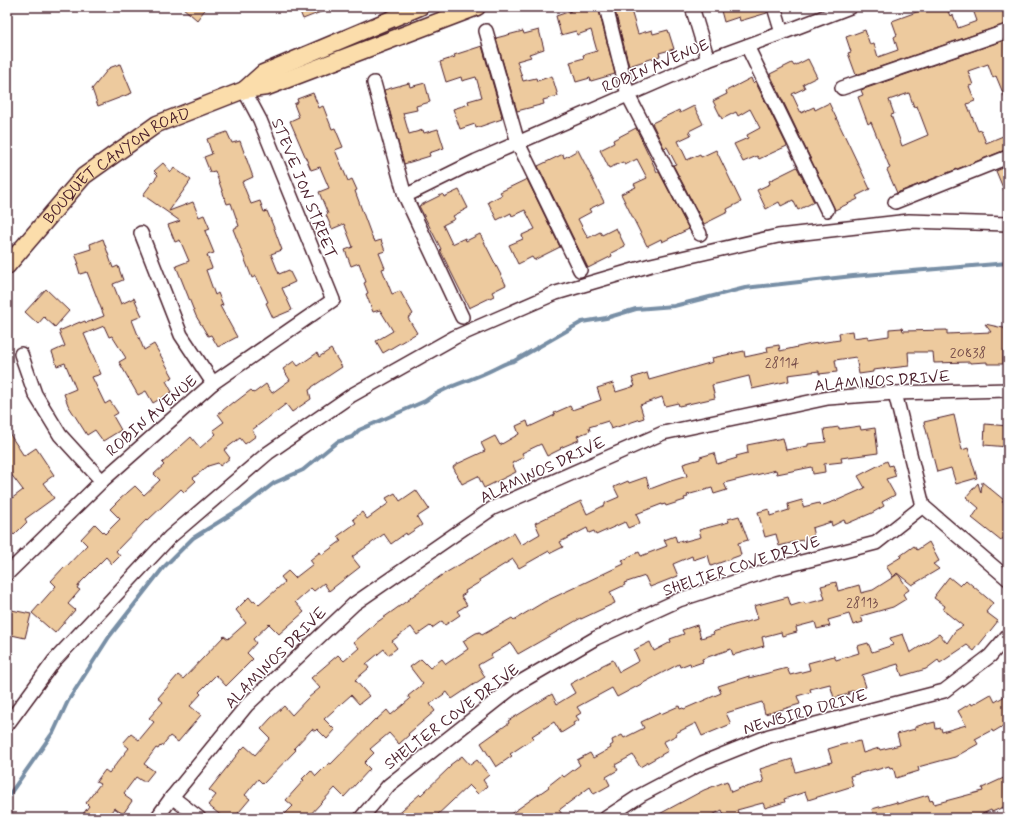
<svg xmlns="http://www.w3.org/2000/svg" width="1015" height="825" viewBox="0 0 1015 825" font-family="Mynerve,sans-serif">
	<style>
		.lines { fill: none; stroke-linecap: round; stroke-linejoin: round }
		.stream { stroke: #788fa6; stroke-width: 4 }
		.building { fill: #edca9e; stroke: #4a1f2b; fill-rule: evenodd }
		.minor-casing { stroke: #4a1f2b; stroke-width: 16 }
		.major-casing { stroke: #4a1f2b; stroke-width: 19 }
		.minor { stroke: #fff; stroke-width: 13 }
		.major { stroke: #fbddab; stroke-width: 16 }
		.labels { text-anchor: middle; stroke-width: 3; stroke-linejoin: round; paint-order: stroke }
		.number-label { font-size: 14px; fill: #734a48 }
		.street-label { font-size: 16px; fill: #4a1f2b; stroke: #fff }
	</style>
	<rect width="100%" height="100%" fill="#fff"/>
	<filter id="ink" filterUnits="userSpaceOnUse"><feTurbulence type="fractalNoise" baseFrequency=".025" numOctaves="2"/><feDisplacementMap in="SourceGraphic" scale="8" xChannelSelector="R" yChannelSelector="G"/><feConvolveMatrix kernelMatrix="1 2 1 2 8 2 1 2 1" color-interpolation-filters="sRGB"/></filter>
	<g filter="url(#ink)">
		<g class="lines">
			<path class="stream" d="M7,798L54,731L68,701L109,637L163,568L193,538L243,507L274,483L303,470L337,442L352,437L359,430L425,401C445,386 471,381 494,369C501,366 506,362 514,361L582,322L606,318L636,309L674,306L745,288L853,276L1008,263"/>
		</g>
		<g class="building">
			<polygon points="182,7 207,7 197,20"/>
			<polygon points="298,7 331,7 331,8 303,19"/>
			<polygon points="569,7 598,7 615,74 591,81 590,78 576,82 570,62 584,58 583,55 597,51 591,30 577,35 576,31 561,35 556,16 571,11"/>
			<polygon points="614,7 630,7 638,34 652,30 653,34 668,30 674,49 659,53 660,56 629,66"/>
			<polygon points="720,7 766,7 767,13 740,21 739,17 724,22"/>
			<polygon points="930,7 946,7 950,16 953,15 958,28 977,21 972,7 1002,7 1008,23 856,75 848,53 851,52 846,37 865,30 870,45 874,44 878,57 898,50 894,37 897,35 892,21"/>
			<polygon points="539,30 544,49 529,54 531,57 517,61 523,81 536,78 537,81 552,76 558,96 543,100 544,104 517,111 496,38 523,31 524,34"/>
			<path d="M1008,39V105L996,76L993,78L988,64L968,71L973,85L969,86L975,101L967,104L978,131L981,130L986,143L1008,134V149L897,193L887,170L890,168L871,122L868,124L858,97L863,95L861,90ZM909,93L914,107L917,106L928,135L902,146L891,115L894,114L889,100Z"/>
			<polygon points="482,46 502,116 501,116 502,119 476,128 475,124 460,129 453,109 469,104 468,101 482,97 476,77 462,81 461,77 446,82 440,62 455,57 454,55"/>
			<polygon points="808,59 817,77 803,84 805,88 792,94 801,113 814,107 815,110 829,103 870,189 856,196 858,199 835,210 770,74 792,63 794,66"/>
			<polygon points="120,64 132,93 98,106 92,89 109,68"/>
			<polygon points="751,78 753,83 755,81 787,146 759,159 757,156 743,162 734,144 748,138 747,135 760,128 750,109 738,116 736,112 722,119 713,101 727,94 726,91"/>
			<polygon points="409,83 410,87 425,83 430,102 416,106 417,110 403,113 409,134 423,130 424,133 438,129 444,148 429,153 430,156 404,164 384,90"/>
			<polygon points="313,93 319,108 323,106 332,129 335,128 343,147 335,150 348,181 352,179 357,190 355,191 373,240 374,239 375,242 381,240 385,251 379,253 385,268 382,269 392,294 400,291 413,314 408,318 417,333 383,353 376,341 393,331 380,310 373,312 366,294 368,293 364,283 366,282 359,263 351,266 345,250 353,247 344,224 332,229 326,215 328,214 319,192 329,188 320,167 311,170 290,121 299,117 294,104 298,102 297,99"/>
			<polygon points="694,106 703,124 689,131 691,135 678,141 687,160 700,154 701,157 716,150 741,202 727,209 728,212 704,224 673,165 676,164 667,147 664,148 652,123 679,110 680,113"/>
			<polygon points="636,128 657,172 659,172 689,229 662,242 661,239 647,246 621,194 636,187 634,184 647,178 637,159 625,165 623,162 609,168 600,150 614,143 613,140"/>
			<polygon points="227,132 232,143 240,141 253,177 242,182 251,204 260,201 264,212 267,211 274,228 282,250 271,254 279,274 289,270 295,282 282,288 292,310 273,318 266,303 268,302 256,276 252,278 233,229 239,226 231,203 227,204 215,171 210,172 204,157 212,154 207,139"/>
			<polygon points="578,150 604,202 589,209 591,212 578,219 588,238 600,232 602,235 616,228 625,246 611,253 612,256 588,268 538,166 563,154 564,158"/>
			<polygon points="163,163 171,172 174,168 191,180 169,211 193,202 199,217 204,215 210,229 205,231 214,253 207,255 212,268 206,270 215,295 218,293 223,305 220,306 237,337 218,347 211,335 208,336 196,316 176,266 189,261 180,240 175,242 168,225 180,221 143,195 158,175 154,171"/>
			<polygon points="1008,166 1008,200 996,171"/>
			<polygon points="797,167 814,202 798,210 793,200 781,206 779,202 766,209 757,190 770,184 769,181"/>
			<polygon points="527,179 560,247 534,260 532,257 518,264 509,245 523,239 522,235 535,229 525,210 512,216 511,213 497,220 488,202 502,195 500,192"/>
			<polygon points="459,190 468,208 453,216 455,219 443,225 452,244 465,238 466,241 480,234 506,285 492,292 494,296 469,308 440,250 441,249 419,206 443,194 444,197"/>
			<polygon points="103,239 113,268 118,266 123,280 113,284 121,304 134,298 142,316 132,320 144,350 154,344 173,377 166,381 172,392 153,403 146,391 138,395 119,362 126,358 112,336 109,337 104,326 84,334 101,374 92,377 105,404 110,401 118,413 113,416 121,430 103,441 95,430 87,435 68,405 64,394 76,389 65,363 57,366 52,352 65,346 59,331 80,322 80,323 85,321 86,323 104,316 87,272 80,274 77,264 79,264 75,254 91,249 90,244"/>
			<polygon points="46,289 69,311 55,327 44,317 38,324 25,312"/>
			<polygon points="985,324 1008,329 1008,351 1003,351 1003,364 987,364 987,362 970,363 970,362 934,363 933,352 908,352 909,366 873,370 873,372 859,374 856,357 835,360 837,372 819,374 819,371 788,375 789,381 752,389 749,376 712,385 715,398 679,406 678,403 665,406 662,397 640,405 644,418 611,429 608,421 589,427 590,431 577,436 579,440 560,448 561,449 547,456 541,444 522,453 524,457 512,463 516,472 484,488 478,476 462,484 453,467 457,464 485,451 481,443 495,436 500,445 519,434 516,426 527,421 529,427 555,415 554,413 570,406 572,410 601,400 597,388 613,383 616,392 635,386 632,378 647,373 649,380 713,362 712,358 744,351 745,357 768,352 767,347 779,345 780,351 811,344 840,340 839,333 852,331 853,338 868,336 868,339 889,336 889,329 902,328 903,331 947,330 947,334 991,332"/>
			<polygon points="331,349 342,367 312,387 312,388 309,390 311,399 292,412 286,404 252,430 256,436 245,444 240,438 224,450 230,458 220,466 218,463 208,466 193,478 196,481 184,492 181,489 148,520 147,519 116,551 120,556 112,564 106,557 81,582 77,588 80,590 68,604 75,610 55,633 32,613 56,586 51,581 64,567 65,568 87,545 81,539 95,524 105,534 120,519 110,509 120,499 135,486 144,495 160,480 154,474 164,465 162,463 191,437 200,448 216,434 213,430 224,422 218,414 233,402 234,403 251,390 254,393 266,384 272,393 290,380 283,369 294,361 298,366 317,353 319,357"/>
			<polygon points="954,415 962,450 968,448 977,478 956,484 951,468 937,472 924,422"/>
			<polygon points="985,424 1008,426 1008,447 984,445"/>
			<polygon points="860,426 861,430 875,428 878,453 841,458 842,462 824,464 825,472 813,474 812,467 777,474 776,470 724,483 727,490 714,494 712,488 687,495 688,497 684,498 685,500 666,506 665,504 662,505 662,504 636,514 640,523 628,528 625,522 596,535 594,531 589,533 587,528 560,542 563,547 551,553 549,551 519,568 513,559 479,580 480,582 465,591 466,593 461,596 467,605 457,611 460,615 445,625 442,621 432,628 430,626 417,635 411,627 392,641 397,648 388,655 384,649 366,664 369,668 355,680 369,696 359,704 351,695 324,719 335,730 327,739 317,729 315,731 312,729 294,748 296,750 263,784 258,779 245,795 250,799 234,818 224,818 208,805 216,795 209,790 240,751 245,746 255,755 270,738 261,729 270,719 284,706 292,715 308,698 320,688 311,678 338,655 344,661 359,648 354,642 376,623 411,598 410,598 442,575 498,542 514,533 521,545 540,534 535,523 581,501 587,514 605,505 605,503 619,497 614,487 628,481 629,483 646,477 650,489 671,481 687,476 683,464 700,459 700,457 714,453 717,464 737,458 736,456 748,453 747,445 783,438 786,450 808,446 808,444 826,442 824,429 839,427 839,429"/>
			<polygon points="7,430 24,456 36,448 54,475 43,483 54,498 25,519 27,522 14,535 7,528 7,502 23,490 7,469"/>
			<polygon points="887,461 889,466 892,465 896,476 886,479 895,495 882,502 884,506 872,513 846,524 844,520 832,526 831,522 812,528 814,537 779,546 776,534 765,537 758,512 769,509 770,516 789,510 788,504 802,500 803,507 819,503 820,506 838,500 865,488 858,476"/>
			<polygon points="982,482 1004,500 1002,502 1008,506 1008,531 1001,541 972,518 979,508 966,497 978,483 981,493"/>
			<polygon points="416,490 429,509 417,517 422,525 407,535 406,533 391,544 384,534 352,557 360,567 329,591 324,583 314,591 311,588 295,602 304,612 279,634 269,624 253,639 256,643 247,653 253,659 226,686 216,675 199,692 201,694 190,706 201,715 178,742 170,736 161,747 160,746 158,749 156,748 144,764 154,771 146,781 142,781 136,777 124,793 126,795 125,796 132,801 123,814 114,808 107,818 90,818 83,814 89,806 86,803 100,784 96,782 105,770 109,773 129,748 123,743 131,734 139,740 154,722 149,718 163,702 158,698 178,675 183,679 224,636 228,639 246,623 236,610 249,597 253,602 254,600 259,605 285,582 281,577 288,571 295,578 313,564 310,560 320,552 322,555 341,541 338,536 356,523 353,519 362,512 367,519 389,503 386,498 395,493 400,501"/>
			<polygon points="739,516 748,540 738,543 741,555 711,566 708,555 693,560 692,556 673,564 678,576 650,587 645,576 624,583 625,585 610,592 615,603 581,619 581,618 518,654 511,643 491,655 492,657 478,665 485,677 452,699 447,692 430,704 435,711 408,734 409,735 399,744 389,733 370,749 374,753 364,763 370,769 344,797 335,788 307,818 281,818 293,806 286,800 304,780 302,779 311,770 316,776 329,763 331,764 375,719 376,720 387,710 391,715 410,699 408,696 423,684 410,667 421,659 430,668 442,659 446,664 468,649 463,641 476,633 480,632 482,635 512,618 514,620 544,602 624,564 622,560 628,558 628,557 639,552 641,556 667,546 664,540 675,536 677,542 682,540 682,542 701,537 699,530 729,522 728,519"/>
			<polygon points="929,542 939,561 933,564 939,569 912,585 897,573 893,577 886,566 901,557 900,556 914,546 917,550"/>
			<polygon points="898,574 909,590 903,594 906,599 893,607 861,616 863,622 853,625 849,614 828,620 830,626 817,629 815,622 796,627 797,632 782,636 781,632 762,637 764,646 733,655 731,649 702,659 703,662 691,666 690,663 680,667 679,664 617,697 612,688 577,707 581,713 576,716 579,720 573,723 574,725 561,733 554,722 532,736 534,738 510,754 512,756 496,767 481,743 509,723 508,721 552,694 557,704 575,693 570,684 601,667 601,666 613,660 619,672 639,661 634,650 650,642 654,651 671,642 670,639 684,634 682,630 697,625 701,638 714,634 713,632 734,625 758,619 754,606 788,597 791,606 804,602 805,604 825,599 821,586 836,582 838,591 859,585 861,593 873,590"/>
			<polygon points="949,577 960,586 966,580 993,603 986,612 998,621 974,651 967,645 940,663 938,660 926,669 902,676 898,664 862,675 866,687 848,692 849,694 834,698 830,684 810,689 811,692 797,696 800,704 780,710 765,714 762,702 726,713 731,724 702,736 696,723 676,733 677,735 663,742 668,751 640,767 633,755 615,765 618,770 606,777 610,785 594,794 590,787 559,810 565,818 505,818 549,787 548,786 562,775 564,777 580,765 577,760 590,753 593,758 611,748 610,746 613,744 612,740 622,735 624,738 644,728 641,722 660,713 661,714 679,706 680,709 683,708 684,709 721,693 718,686 749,676 749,678 787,668 790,675 810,670 808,663 834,656 836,660 859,653 857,646 868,643 872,652 893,645 890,638 903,634 910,653 939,634 947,643 955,631 963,626 943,610 945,606 934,598 936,595 935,595"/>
			<polygon points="7,609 31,614 25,638 7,634"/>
			<polygon points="991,694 995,702 1008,694 1008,723 993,732 992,730 975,739 978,744 955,757 918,767 919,771 896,778 893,767 890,768 889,766 876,770 875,769 850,776 853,786 808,800 805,792 784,799 785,802 765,808 763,803 759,804 737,810 740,818 725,818 722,810 707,818 652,818 704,790 727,781 731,792 743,787 743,788 764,782 760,769 792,759 796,772 832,762 828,749 841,745 860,741 863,753 879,748 880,750 900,745 897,734 915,729 915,727 927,723 927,724 935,722 936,729 941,728 942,732 966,725 958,711 971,703 972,705"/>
			<polygon points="462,756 470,765 477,760 489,775 483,780 487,786 478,794 469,785 434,818 393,818 420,794 421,795 451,766 450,765"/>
			<polygon points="1008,776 1008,805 992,812 991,810 974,818 874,818 872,809 897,802 897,804 928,795 930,801 933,800 934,804 983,791 982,788"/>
		</g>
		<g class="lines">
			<defs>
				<g id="minor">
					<polyline points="606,7 628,95 700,234"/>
					<polyline points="692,7 708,60"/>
					<polyline points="774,7 782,33"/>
					<polyline points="486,31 518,143 580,270"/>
					<polyline points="747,46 827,210"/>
					<polyline points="374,83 405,196 462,317"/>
					<polyline points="842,88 1008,31"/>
					<polyline points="405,196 476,161 708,60 782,33 850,7"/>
					<polyline points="895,202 1008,157"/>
					<polyline points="141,233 181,335 213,383"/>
					<polyline points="21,354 35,394 60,435 102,481"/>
					<polyline points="895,393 923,506 1008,579"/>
					<polyline points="7,573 8,573 102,481 213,383 333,300 260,120 244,90"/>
					<polyline points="7,725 54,661 170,537 268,453 352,395 455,337 556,293 651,265 778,236 909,221 1008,224"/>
					<polyline points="172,797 199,818"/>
					<polyline points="157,818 172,797 247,705 354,604 493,508 663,433 828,398 895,393 1008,390"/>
					<polyline points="361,818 389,785 517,684 596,638 679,600 774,569 876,543 923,506"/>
					<polyline points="606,818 641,795 702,763 769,736 944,691 990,656 1008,635"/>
				</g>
				<g id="major">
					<polyline points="244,90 263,73 420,7"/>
					<path id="s1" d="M7,266L84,176L157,124L244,90L267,87L477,7"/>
				</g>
			</defs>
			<use href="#minor" class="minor-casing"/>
			<use href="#major" class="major-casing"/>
			<use href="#minor" class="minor"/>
			<use href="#major" class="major"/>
		</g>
	</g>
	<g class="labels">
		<g class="number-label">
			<text x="968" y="357">20838</text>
			<text x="782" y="367">28114</text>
			<text x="862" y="607">28113</text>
		</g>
		<g class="street-label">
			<text transform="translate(655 65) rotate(-23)" y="6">ROBIN AVENUE</text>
			<text dy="6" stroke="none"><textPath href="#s1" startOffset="151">BOUQUET CANYON ROAD</textPath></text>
			<text transform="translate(305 188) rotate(68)" y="6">STEVE JON STREET</text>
			<text transform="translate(882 380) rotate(-4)" y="6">ALAMINOS DRIVE</text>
			<text transform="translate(151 415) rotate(-41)" y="6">ROBIN AVENUE</text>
			<text transform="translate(542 469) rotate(-25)" y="6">ALAMINOS DRIVE</text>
			<text transform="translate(741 565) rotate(-18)" y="6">SHELTER COVE DRIVE</text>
			<text transform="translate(275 657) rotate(-45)" y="6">ALAMINOS DRIVE</text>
			<text transform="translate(805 711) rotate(-16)" y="6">NEWBIRD DRIVE</text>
			<text transform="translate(451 716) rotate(-37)" y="6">SHELTER COVE DRIVE</text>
		</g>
	</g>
	<rect width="1015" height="825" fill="none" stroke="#fff" stroke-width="24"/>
	<rect x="12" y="12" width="991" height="801" fill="none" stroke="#4a1f2b" stroke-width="1.5" filter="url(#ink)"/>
</svg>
